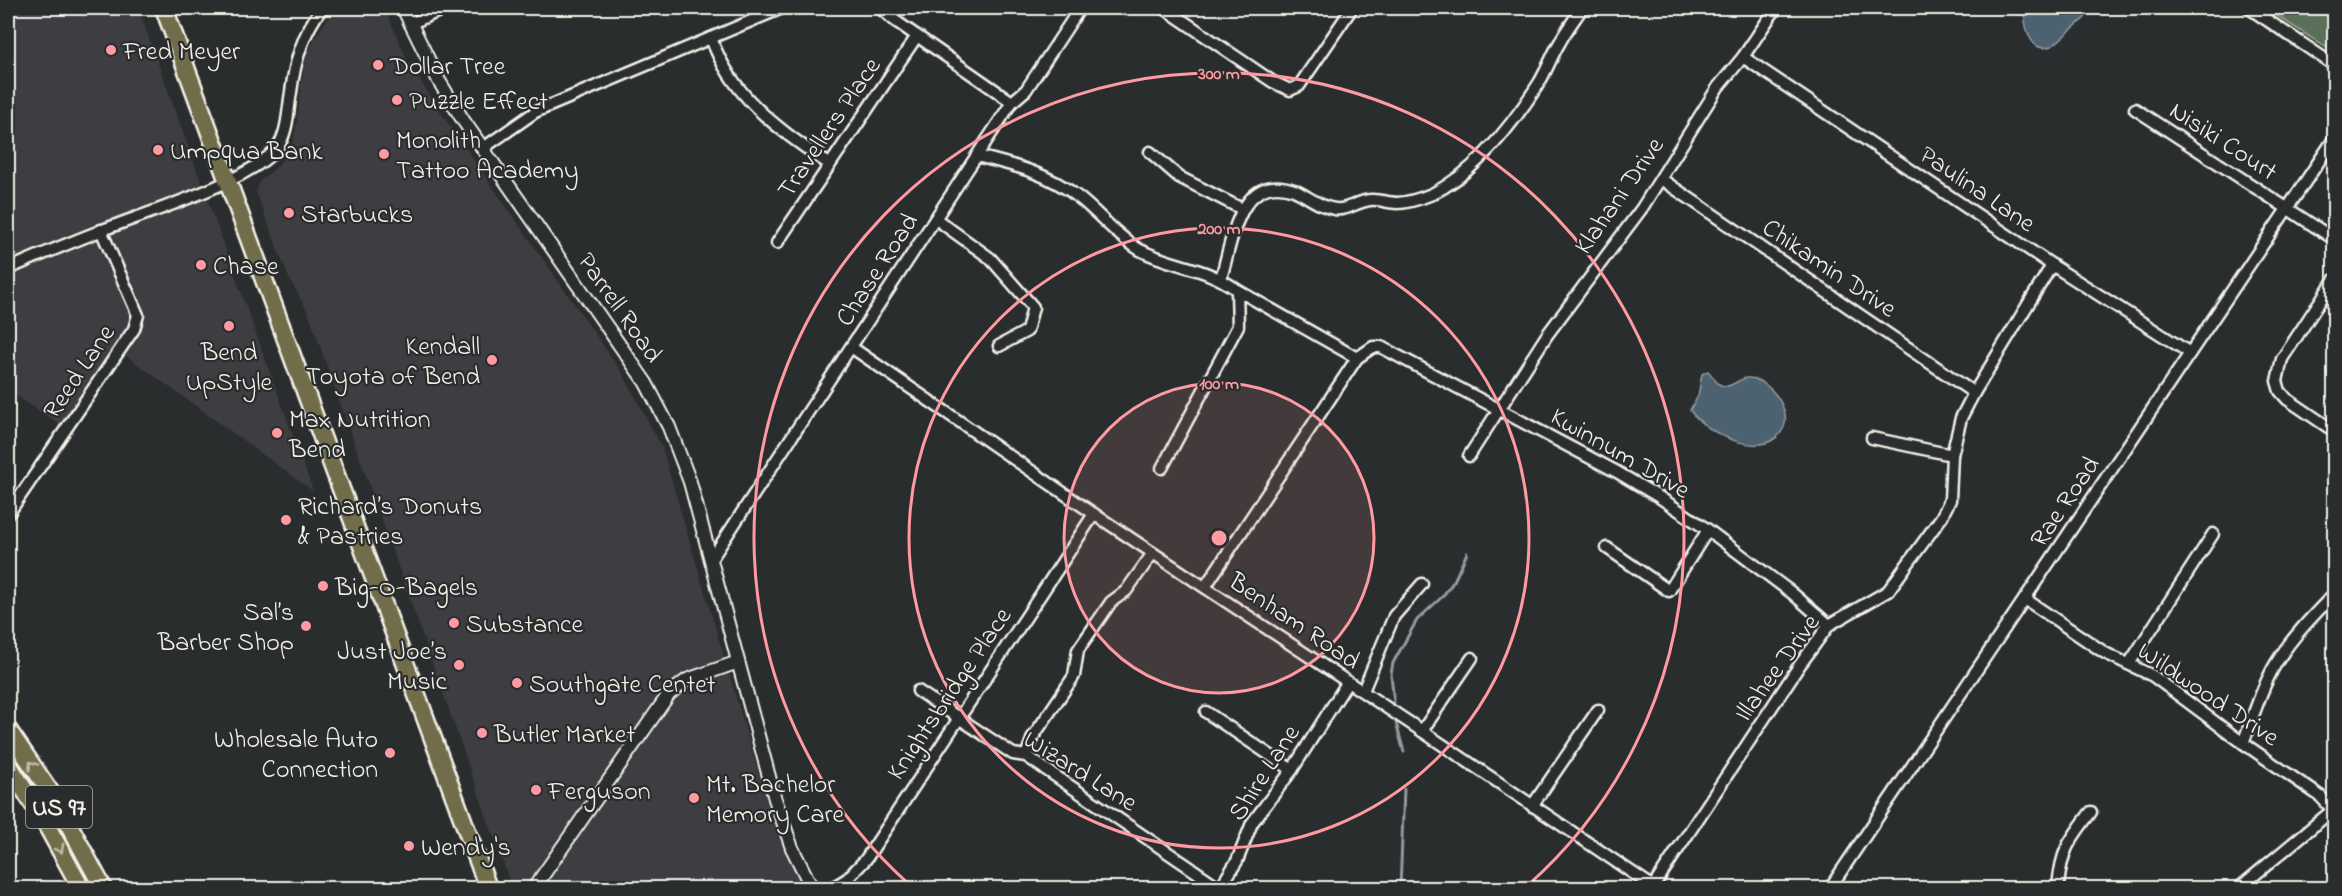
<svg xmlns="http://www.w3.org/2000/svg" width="2342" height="896" viewBox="0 0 2342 896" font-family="'Indie Flower',sans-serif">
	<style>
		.built { fill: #3d3e43 }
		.green { fill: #5a6f5a; stroke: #a7b0a1; stroke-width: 1.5 }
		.water { fill: #4e6271; stroke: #909ba1; stroke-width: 1.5 }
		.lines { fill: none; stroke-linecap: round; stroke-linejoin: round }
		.stream { stroke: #909ba1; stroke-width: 3 }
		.minor-casing { stroke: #f4f1e8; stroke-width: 15 }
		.tertiary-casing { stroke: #f4f1e8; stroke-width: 16 }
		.primary-casing { stroke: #f4f1e8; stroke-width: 21 }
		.trunk-casing { stroke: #f4f1e8; stroke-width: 21 }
		.minor { stroke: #2a2d2e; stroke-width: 10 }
		.tertiary { stroke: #2a2d2e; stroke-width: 12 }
		.primary { stroke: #716d4b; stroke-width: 16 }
		.trunk { stroke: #716d4b; stroke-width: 16 }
		.oneway { stroke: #c0bca9 }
		.ring { fill: none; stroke: #ff9aa2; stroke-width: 3 }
		.poi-dot { fill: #ff9aa2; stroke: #2a2d2e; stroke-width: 2 }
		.labels { text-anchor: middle; stroke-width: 4.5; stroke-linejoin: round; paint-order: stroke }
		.shield { fill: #2a2d2e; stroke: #b7b6b0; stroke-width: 1.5 }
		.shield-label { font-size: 24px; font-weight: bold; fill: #f4f1e8 }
		.poi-label { font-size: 26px; fill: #f4f1e8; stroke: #2a2d2e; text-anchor: start }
		.street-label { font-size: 26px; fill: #f4f1e8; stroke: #2a2d2e }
		.centre { fill: #ff9aa2; stroke: #2a2d2e; stroke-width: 3 }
		.ring-label { font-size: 18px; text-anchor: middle; font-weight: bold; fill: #ff9aa2; stroke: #2a2d2e; stroke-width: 4.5; stroke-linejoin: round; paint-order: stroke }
	</style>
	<rect width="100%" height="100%" fill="#2a2d2e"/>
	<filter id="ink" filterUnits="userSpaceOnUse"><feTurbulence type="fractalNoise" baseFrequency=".0167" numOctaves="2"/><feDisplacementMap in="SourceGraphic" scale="12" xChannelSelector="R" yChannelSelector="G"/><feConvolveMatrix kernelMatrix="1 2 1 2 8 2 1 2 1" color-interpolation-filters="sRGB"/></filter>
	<g filter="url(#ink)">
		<g class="built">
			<polygon points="8,8 138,8 313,491 113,346 62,426 8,390"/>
			<polygon points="335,8 384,8 409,63 439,110 623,374 662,448 771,815 778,835 803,888 512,888 308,312 288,276 256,192 260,181 278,166 292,145 297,124 301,86 306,57 316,36"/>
		</g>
		<polygon class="green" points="2265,8 2334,8 2334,54 2330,50"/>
		<g class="water">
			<path d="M2024,8H2094C2086,18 2077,25 2066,34C2062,38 2057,43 2051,46C2029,56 2024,22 2024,8Z"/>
			<path d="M1708,371C1714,376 1716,386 1725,386C1732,387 1739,379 1746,378C1767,376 1792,409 1784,427C1768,464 1705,434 1690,410L1698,396L1702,374Z"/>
		</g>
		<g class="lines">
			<g class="stream">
				<polyline points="1394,703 1391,674 1393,663 1417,620 1442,597 1454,581 1467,553"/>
				<polyline points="1396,723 1404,752"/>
				<polyline points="1400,888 1404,789"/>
			</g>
			<defs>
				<g id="minor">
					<polyline points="880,8 894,20 1012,102"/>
					<polyline points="1164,8 1273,82 1290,90 1299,86 1352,8"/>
					<polyline points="2249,8 2334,65"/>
					<polyline points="410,24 446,8"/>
					<path d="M711,38C733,99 779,129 829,164"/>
					<polyline points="1743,57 2052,265 2190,353"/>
					<polyline points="2135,109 2334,239"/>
					<polyline points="482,149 535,112 782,8"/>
					<polyline points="1150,152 1179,177 1242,209"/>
					<path d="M977,156C1013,165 1048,173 1078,197C1099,213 1116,236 1140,250C1173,267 1207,267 1237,290L1357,358"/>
					<polyline points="1661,179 1974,393"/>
					<polyline points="936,219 990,258 1033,307 1027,331 999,346"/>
					<polyline points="777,243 917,36"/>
					<path d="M8,269C38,256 69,243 100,231C142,214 257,180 279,145C288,130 288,109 291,92C295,60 303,33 322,8"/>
					<path d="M1221,278C1232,242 1239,171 1294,190C1308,196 1319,207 1335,209C1347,211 1358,201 1370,200C1379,199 1388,203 1397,203C1409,203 1422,198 1432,194C1477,172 1513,124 1539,83C1547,70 1552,55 1560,42C1566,30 1575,19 1582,8"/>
					<polyline points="2334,280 2282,359 2277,381 2280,391 2287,399 2334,431"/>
					<polyline points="851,347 1094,514 1422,731 1655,888"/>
					<polyline points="1872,438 1952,455"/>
					<polyline points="1469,456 1547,335 1642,208 1718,87 1743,57 1776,8"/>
					<polyline points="1162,468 1238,326 1237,290"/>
					<polyline points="8,514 134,329 138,315 101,230"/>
					<polyline points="1607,548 1669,591 1708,530"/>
					<polyline points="712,558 1012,102 1026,90 1080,8"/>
					<polyline points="1205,587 1357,358 1373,347 1381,347 1617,472 1659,497 1708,530 1792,593 1829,625"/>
					<polyline points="2025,599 2105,653 2153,676 2243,743 2320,796 2333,810"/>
					<polyline points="2129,664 2213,534"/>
					<polyline points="918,691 1013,754 1026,756 1220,888 1237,861 1252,823 1292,770 1347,683"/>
					<polyline points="1363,691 1394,616 1422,584"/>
					<polyline points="1206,712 1292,770"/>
					<polyline points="1422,731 1472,658"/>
					<path d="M2243,743C2254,715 2263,682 2280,657C2295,634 2314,615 2332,596"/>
					<polyline points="1026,756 1033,737 1074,676 1078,650 1111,602 1126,591 1153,553"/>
					<polyline points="1532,806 1598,710"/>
					<polyline points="1653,887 1799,666 1829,625 1888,591 1941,518 1950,500 1952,455 1961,418 1974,393 2052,265"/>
					<polyline points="832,888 847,879 866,859 1094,514"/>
					<polyline points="1830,888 2334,139"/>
					<path d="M2058,888C2061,851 2068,842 2091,812"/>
					<polyline points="2239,888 2334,809"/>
				</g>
				<g id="tertiary">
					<polyline points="403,8 439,81 463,120 646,383 669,427 690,482 775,799 792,848 812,888"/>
					<polyline points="534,888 669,694 687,680 738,662"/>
				</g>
				<polyline id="primary" points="164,8 488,888"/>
				<g id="trunk">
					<polyline points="8,730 55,799 103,888"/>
					<polyline points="8,764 47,826 81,888"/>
				</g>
			</defs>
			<use href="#minor" class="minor-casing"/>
			<use href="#tertiary" class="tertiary-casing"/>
			<use href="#primary" class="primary-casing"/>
			<use href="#trunk" class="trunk-casing"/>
			<use href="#minor" class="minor"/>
			<use href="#tertiary" class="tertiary"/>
			<use href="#primary" class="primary"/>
			<use href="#trunk" class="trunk"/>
		</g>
		<defs><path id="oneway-chevron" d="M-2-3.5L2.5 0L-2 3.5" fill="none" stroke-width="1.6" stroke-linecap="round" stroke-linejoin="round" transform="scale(1.5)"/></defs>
		<g class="oneway">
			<use href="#oneway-chevron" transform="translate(32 765) rotate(-124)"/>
			<use href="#oneway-chevron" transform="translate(60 849) rotate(61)"/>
		</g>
	</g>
	<circle cx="1219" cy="538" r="155" fill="#ff9aa2" fill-opacity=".12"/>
	<g class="ring">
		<circle cx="1219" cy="538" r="155"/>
		<circle cx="1219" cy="538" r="310"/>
		<path d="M911 886A465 465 0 1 1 1527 886"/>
	</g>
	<g class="poi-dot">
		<circle cx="111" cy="50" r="6"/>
		<circle cx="378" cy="65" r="6"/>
		<circle cx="397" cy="100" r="6"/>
		<circle cx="158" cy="150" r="6"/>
		<circle cx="384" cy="154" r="6"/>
		<circle cx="289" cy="213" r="6"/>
		<circle cx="201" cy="265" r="6"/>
		<circle cx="229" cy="326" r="6"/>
		<circle cx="492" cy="360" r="6"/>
		<circle cx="277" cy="433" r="6"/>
		<circle cx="286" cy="520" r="6"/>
		<circle cx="323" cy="586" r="6"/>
		<circle cx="454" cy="623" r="6"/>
		<circle cx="306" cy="626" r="6"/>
		<circle cx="459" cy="665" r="6"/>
		<circle cx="517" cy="683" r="6"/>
		<circle cx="482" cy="733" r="6"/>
		<circle cx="390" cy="753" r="6"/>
		<circle cx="536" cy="790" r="6"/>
		<circle cx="694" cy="798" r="6"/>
		<circle cx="409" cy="846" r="6"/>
	</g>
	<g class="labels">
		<rect class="shield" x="26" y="786" width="66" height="42" rx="4.5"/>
		<g class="shield-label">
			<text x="59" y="815">US 97</text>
		</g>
		<g class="poi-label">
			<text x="123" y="59">Fred Meyer</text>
			<text x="390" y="74">Dollar Tree</text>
			<text x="409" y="109">Puzzle Effect</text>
			<text x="396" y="148">Monolith<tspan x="396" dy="30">Tattoo Academy</tspan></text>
			<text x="170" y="159">Umpqua Bank</text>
			<text x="301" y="222">Starbucks</text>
			<text x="213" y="274">Chase</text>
			<text x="480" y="354" text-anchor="end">Kendall<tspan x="480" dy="30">Toyota of Bend</tspan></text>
			<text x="229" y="360" text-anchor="middle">Bend<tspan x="229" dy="30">UpStyle</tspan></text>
			<text x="289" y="427">Max Nutrition<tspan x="289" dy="30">Bend</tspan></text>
			<text x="298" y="514">Richard’s Donuts<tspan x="298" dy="30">&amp; Pastries</tspan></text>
			<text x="335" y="595">Big-O-Bagels</text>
			<text x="294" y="620" text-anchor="end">Sal’s<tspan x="294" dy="30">Barber Shop</tspan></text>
			<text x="466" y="632">Substance</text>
			<text x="447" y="659" text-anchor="end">Just Joe’s<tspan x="447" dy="30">Music</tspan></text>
			<text x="529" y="692">Southgate Centet</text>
			<text x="494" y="742">Butler Market</text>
			<text x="378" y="747" text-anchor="end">Wholesale Auto<tspan x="378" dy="30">Connection</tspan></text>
			<text x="706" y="792">Mt. Bachelor<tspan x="706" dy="30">Memory Care</tspan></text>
			<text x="548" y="799">Ferguson</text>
			<text x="421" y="855">Wendy's</text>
		</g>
		<g class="street-label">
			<text transform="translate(828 127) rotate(-56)" y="9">Travellers Place</text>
			<text transform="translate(2224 140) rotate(33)" y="9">Nisiki Court</text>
			<text transform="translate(1978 188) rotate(34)" y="9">Paulina Lane</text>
			<text transform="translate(1618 195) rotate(-55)" y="9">Klahani Drive</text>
			<text transform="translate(1830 267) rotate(34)" y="9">Chikamin Drive</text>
			<text transform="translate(876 269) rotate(-57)" y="9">Chase Road</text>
			<text transform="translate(621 307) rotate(55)" y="9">Parrell Road</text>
			<text transform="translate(78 371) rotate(-56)" y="9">Reed Lane</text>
			<text transform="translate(1621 452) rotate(30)" y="9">Kwinnum Drive</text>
			<text transform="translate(2064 501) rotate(-56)" y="9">Rae Road</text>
			<text transform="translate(1295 620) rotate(34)" y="9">Benham Road</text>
			<text transform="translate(1776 667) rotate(-54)" y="9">Illahee Drive</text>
			<text transform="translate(948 693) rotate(-56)" y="9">Knightsbridge Place</text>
			<text transform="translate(2209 693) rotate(34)" y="9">Wildwood Drive</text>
			<text transform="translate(1081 770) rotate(32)" y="9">Wizard Lane</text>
			<text transform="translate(1263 772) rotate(-57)" y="9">Shire Lane</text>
		</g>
	</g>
	<circle cx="1219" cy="538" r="9" class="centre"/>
	<g class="ring-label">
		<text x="1219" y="79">300 m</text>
		<text x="1219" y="234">200 m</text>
		<text x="1219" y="389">100 m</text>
	</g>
	<rect width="2342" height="896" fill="none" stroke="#2a2d2e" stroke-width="30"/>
	<rect x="15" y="15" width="2312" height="866" fill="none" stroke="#f4f1e8" stroke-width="2" filter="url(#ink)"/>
</svg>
